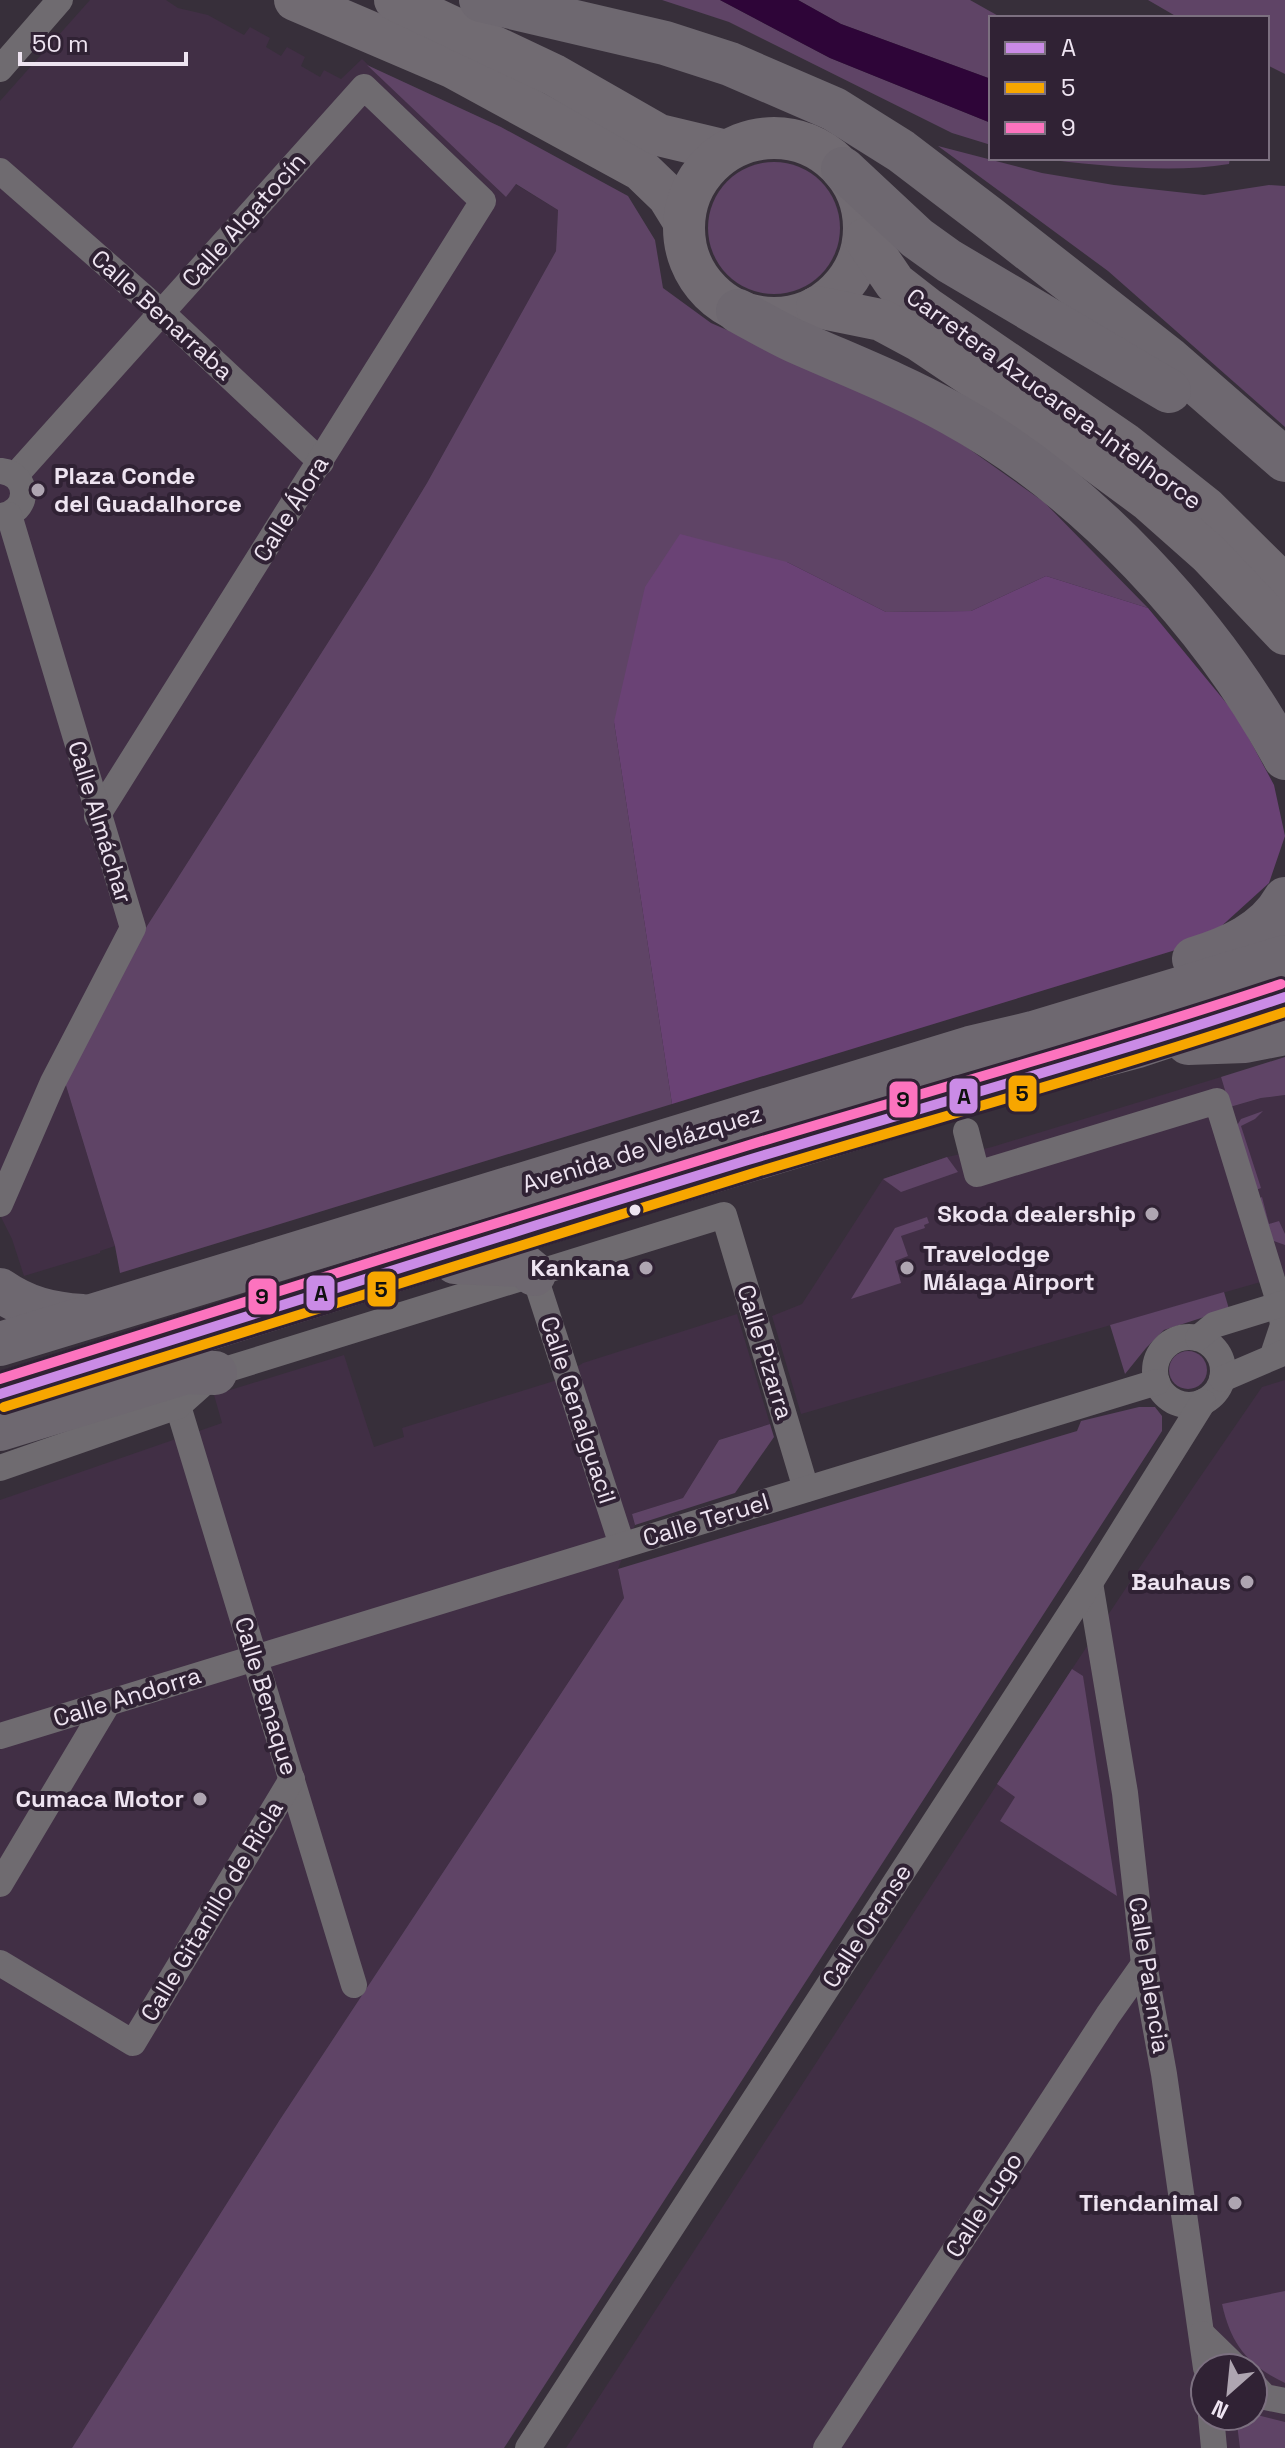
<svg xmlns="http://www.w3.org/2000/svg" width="1285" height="2448" viewBox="0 0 1285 2448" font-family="'Space Grotesk',sans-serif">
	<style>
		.built { fill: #412f45; fill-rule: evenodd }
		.green { fill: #5f4466 }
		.forest { fill: #6a4275 }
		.water { fill: #2e0538 }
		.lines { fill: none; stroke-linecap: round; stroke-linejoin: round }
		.street { stroke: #6f6b70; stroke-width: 26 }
		.primary { stroke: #716b72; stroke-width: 42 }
		.highway { stroke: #6e6870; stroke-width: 44 }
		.bus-1-casing { stroke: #302234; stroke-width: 16 }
		.bus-2-casing { stroke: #302234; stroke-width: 16 }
		.bus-3-casing { stroke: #302234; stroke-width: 16 }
		.bus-1 { stroke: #ca8be6; stroke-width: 10 }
		.bus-2 { stroke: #f7a600; stroke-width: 10 }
		.bus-3 { stroke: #fc73be; stroke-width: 10 }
		.poi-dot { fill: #aea5b1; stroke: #302234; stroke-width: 3 }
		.bus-dot { fill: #eee4f1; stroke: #302234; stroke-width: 3 }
		.labels { text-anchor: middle; stroke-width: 8; stroke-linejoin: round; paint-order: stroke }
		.street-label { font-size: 24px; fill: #eee4f1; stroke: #302234 }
		.poi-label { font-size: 24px; font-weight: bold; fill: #eee4f1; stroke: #302234; text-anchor: end }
		.line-badge { stroke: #302234; stroke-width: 3 }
		.pale-badge-label { font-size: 22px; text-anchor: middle; font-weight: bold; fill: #111 }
	</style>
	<rect width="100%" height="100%" fill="#372f3a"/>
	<g class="built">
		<polygon points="90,0 166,0 178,8 208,15 244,35 250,27 270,38 266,47 281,56 287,47 305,57 301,66 320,77 324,70 341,79 362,59 506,197 515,184 558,210 556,251 427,483 373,572 147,926 64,1079 115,1246 100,1251 100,1253 24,1276 12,1239 0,1215 0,101"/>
		<polygon points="1221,1077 1230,1107 1261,1098 1285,1095 1285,1275 801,1414 772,1316 802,1304 883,1179 947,1157 992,1147"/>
		<polygon points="737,1314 770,1424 719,1440 683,1498 632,1514 635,1525 618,1569 624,1598 279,2121 72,2448 0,2448 0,1500 222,1423 214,1395 344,1355 374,1447 404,1437 402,1428 554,1381 583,1363"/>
		<path d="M1285,1380V2448H566L1072,1669L1196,1483L1262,1387ZM1205,2368H1253V2416H1205Z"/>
	</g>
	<g class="green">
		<polygon points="662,0 720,0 830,58 991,123 991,145 952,133 729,22"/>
		<polygon points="798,0 970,0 1002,18 991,18 991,79 841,24"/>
		<polygon points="1148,0 1285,0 1285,74 1267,65 1267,18 1179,18"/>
		<polygon points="367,65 501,127 628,196 655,240 663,288 711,323 842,380 941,429 1044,502 1148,608 1046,576 971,611 886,612 787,562 614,722 672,1104 120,1273 115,1246 64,1079 147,926 373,572 427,483 556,251 558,210 516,184 506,197"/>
		<polygon points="938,146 1042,173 1114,185 1204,195 1269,185 1285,186 1285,427 1108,271"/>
		<path d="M1035,158H1230L1229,164C1169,174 1095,165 1035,158Z"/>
		<circle cx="774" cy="228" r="66"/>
		<polygon points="1285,1057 1285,1095 1261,1098 1230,1107 1221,1077"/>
		<polygon points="1263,1111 1255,1119 1241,1126 1261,1188 1256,1190 1236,1127 1241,1119"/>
		<polygon points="947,1157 958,1172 901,1192 883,1179"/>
		<polygon points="1262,1197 1269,1224 1279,1221 1285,1234 1285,1245 1271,1240 1258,1199"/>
		<polygon points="927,1217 929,1223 924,1225 925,1228 901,1236 908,1256 895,1261 901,1283 851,1299 895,1228"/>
		<polygon points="1224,1292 1229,1309 1164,1330 1146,1348 1125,1374 1110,1325"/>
		<circle cx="1188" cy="1370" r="19"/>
		<polygon points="1139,1407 1155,1407 1162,1416 1162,1431 504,2448 72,2448 279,2121 624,1598 618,1569 1077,1431 1081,1421"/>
		<polygon points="770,1424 774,1437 735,1493 635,1525 632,1514 683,1498 719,1440"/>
		<polygon points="1072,1669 1083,1676 1117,1896 1000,1821 1015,1797 997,1784"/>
		<path d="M1285,2291V2383C1247,2365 1231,2344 1222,2304Z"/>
		<polygon points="1253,2414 1285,2422 1285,2448 1240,2448 1236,2416 1253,2416"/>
	</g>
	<polygon class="forest" points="680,534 787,562 886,612 971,611 1046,576 1148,608 1237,716 1274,785 1285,836 1269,883 1205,941 672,1104 614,722 645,587"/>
	<polygon class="water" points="720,0 798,0 841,24 991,79 991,123 830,58"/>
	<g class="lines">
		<g class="street">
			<polyline points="0,69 60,0"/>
			<polyline points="0,171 161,312 321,462"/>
			<polyline points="15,476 364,87 483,201 97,816"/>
			<path d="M0,516C30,513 31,475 1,471"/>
			<polyline points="966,1131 977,1174 1217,1101 1280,1305 1283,1325 1273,1355"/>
			<polyline points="0,1204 53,1082 133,928 9,515"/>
			<polyline points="534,1274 622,1545"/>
			<circle cx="1189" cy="1371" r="34"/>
			<polyline points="1198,1338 1214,1325 1285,1303"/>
			<polyline points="1222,1379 1285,1352"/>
			<polyline points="178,1406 354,1985"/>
			<polyline points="0,1468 178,1406 215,1373 724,1215 806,1489"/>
			<polyline points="1090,1583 1125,1793 1144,1964 1164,2074 1206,2368"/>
			<polyline points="0,1736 1157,1382"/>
			<polyline points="0,1884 108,1703"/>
			<polyline points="0,1963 133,2043 292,1779"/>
			<polyline points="1202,2334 1237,2368"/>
			<polyline points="1253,2384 1265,2397 1285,2401"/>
			<polyline points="1211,2416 1214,2448"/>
			<polyline points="528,2448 1090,1583 1203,1402"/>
			<polyline points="826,2448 1108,2015 1144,1964"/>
		</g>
		<g class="primary">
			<polyline points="295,0 454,68 641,170 668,196 684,222"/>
			<polyline points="395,0 554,75 659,135 726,151"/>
			<circle cx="774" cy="228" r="90"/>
			<polyline points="865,239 895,283 927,308 1124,443 1206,508 1285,586"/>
			<polyline points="817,307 881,320 920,341 1068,441 1148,500 1209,554 1285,634"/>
		</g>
		<g class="highway">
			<polyline points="481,0 665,43 730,64 834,109 901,151 989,218 1169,359 1285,460"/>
			<polyline points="843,169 917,238 949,261 1169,391"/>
			<path d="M738,311C757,321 777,333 797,342C849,365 901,385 951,413C1086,487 1212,623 1285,758"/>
			<path d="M1194,959C1229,948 1266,933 1285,899"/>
			<polyline points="1188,1043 1245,1041 1285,1033"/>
			<polyline points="455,1262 523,1265 534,1274"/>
			<path d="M0,1290C26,1308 51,1314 82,1316"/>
			<polyline points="0,1344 970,1048 1033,1033 1285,957"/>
			<polyline points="0,1394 631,1196 1039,1072 1138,1046 1285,997"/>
			<polyline points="0,1429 186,1372 215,1373"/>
		</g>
		<defs>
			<path id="bus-1" d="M0,1394C249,1316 498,1236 748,1160C927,1106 1108,1056 1285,997"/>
			<path id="bus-2" d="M4,1407C255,1329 505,1249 757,1172C933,1119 1110,1070 1285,1012"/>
			<path id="bus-3" d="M0,1379C248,1301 497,1222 746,1146C924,1092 1104,1043 1281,984"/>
		</defs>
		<use href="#bus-1" class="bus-1-casing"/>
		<use href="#bus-2" class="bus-2-casing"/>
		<use href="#bus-3" class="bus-3-casing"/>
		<use href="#bus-1" class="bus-1"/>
		<use href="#bus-2" class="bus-2"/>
		<use href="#bus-3" class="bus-3"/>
	</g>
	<g class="poi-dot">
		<circle cx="38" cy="490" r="8"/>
		<circle cx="1152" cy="1214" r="8"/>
		<circle cx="646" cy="1268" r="8"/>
		<circle cx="907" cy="1268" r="8"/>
		<circle cx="1247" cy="1582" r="8"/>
		<circle cx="200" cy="1799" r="8"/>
		<circle cx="1235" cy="2203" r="8"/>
	</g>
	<circle class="bus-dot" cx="635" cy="1210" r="7"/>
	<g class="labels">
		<g class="street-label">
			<text transform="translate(244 220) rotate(-48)" y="8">Calle Algatocín</text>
			<text transform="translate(162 315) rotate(42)" y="8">Calle Benarraba</text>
			<text transform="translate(1054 399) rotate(36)" y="8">Carretera Azucarera-Intelhorce</text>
			<text transform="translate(291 509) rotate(-58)" y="8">Calle Álora</text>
			<text transform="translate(100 822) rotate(73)" y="8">Calle Almáchar</text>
			<text transform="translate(642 1149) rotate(-17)" y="8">Avenida de Velázquez</text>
			<text transform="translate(765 1352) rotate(73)" y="8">Calle Pizarra</text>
			<text transform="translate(578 1410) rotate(72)" y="8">Calle Genalguacil</text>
			<text transform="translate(706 1520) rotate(-17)" y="8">Calle Teruel</text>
			<text transform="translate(266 1696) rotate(73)" y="8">Calle Benaque</text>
			<text transform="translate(127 1697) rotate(-17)" y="8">Calle Andorra</text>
			<text transform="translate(212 1911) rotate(-59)" y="8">Calle Gitanillo de Ricla</text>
			<text transform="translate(867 1926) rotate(-57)" y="8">Calle Orense</text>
			<text transform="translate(1149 1975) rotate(81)" y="8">Calle Palencia</text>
			<text transform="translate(984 2205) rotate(-57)" y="8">Calle Lugo</text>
		</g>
		<g class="poi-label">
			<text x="54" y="484" text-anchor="start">Plaza Conde<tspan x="54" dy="28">del Guadalhorce</tspan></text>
			<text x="1136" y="1222">Skoda dealership</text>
			<text x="923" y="1262" text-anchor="start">Travelodge<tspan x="923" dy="28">Málaga Airport</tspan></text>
			<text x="630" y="1276">Kankana</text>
			<text x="1231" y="1590">Bauhaus</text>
			<text x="184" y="1807">Cumaca Motor</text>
			<text x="1219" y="2211">Tiendanimal</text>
		</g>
	</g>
	<g class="line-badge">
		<rect x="1007" y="1074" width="31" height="39" rx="8" fill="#f7a600"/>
		<rect x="948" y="1077" width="31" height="38" rx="8" fill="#ca8be6"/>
		<rect x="888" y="1080" width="31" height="39" rx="8" fill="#fc73be"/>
		<rect x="366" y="1270" width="31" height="38" rx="8" fill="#f7a600"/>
		<rect x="305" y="1274" width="31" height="38" rx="8" fill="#ca8be6"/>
		<rect x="247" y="1277" width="31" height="39" rx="8" fill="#fc73be"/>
	</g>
	<g class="pale-badge-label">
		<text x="1022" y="1101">5</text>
		<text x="964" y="1104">A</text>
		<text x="903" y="1107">9</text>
		<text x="381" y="1297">5</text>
		<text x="321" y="1301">A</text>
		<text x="262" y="1304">9</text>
	</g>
	<rect x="989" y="16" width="280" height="144" fill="#302234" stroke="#7c7080" stroke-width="2"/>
	<rect x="1005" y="42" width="40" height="12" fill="#ca8be6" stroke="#7c7080" stroke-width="2"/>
	<text x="1061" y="56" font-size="24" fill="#eee4f1">A</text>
	<rect x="1005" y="82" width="40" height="12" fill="#f7a600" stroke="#7c7080" stroke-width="2"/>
	<text x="1061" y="96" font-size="24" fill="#eee4f1">5</text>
	<rect x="1005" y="122" width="40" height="12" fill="#fc73be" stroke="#7c7080" stroke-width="2"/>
	<text x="1061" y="136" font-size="24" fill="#eee4f1">9</text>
	<g transform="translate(1229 2392) rotate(207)"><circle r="38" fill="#302234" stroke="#7c7080" stroke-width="2"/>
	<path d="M0-6L14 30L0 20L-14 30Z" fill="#aea5b1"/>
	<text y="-12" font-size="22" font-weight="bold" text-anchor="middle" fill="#eee4f1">N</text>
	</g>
	<path d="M20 52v12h166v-12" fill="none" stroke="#eee4f1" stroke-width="4"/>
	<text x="32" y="52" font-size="24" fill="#eee4f1" stroke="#302234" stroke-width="6" paint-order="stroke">50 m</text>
</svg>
